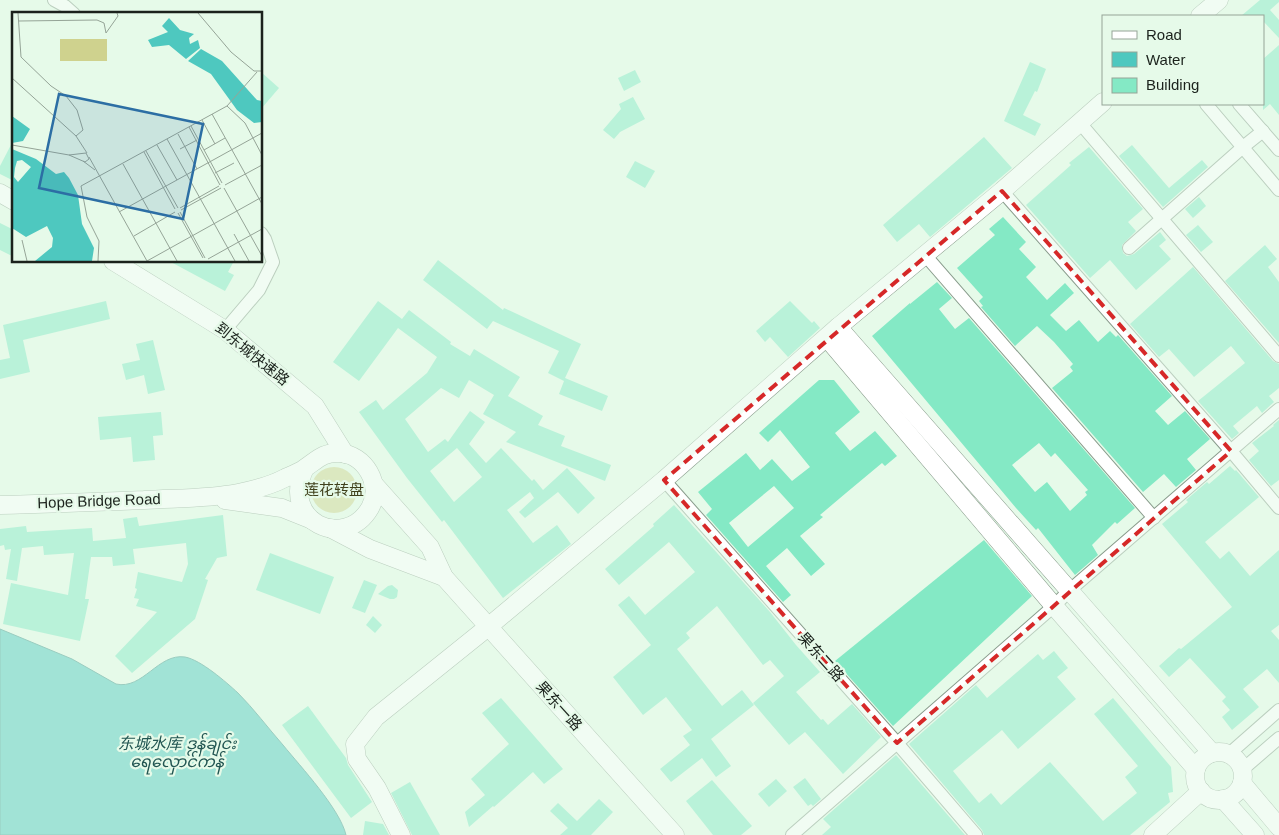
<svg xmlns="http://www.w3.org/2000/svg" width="1279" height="835" viewBox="0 0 1279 835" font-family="Arial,'Noto Sans SC','Noto Sans Myanmar',sans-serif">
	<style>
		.green { fill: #cfd28e }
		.water { fill: #4ec8bf; stroke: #3f968e }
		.building { fill: #84e9c5; fill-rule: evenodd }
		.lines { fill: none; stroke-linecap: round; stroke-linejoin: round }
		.street-casing { stroke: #899c8c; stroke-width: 14 }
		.secondary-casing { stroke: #899c8c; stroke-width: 19 }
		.street { stroke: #fff; stroke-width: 12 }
		.secondary { stroke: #fff; stroke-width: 18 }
		.marked { fill: none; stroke: #d62828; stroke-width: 4; stroke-dasharray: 10 6; stroke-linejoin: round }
		.labels { text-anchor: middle; stroke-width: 4.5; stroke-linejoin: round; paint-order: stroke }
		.street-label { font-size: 15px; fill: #1b221c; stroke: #e6fae9 }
		.park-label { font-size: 15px; fill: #40411c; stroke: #e6fae9 }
		.water-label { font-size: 16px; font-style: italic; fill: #225652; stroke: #e6fae9 }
		.inset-road { fill: none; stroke: #95a497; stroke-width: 1 }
		.view { fill: #2c6ea4; fill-opacity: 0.15; stroke: #2c6ea4; stroke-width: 2.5 }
		.inset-edge { fill: none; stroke: #1b221c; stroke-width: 2.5 }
	</style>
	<rect width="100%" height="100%" fill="#e6fae9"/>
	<circle class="green" cx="334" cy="490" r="23"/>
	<path class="water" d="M0,629L72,659L116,684C143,690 158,653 185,657C201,660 226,682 238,693C254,709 268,728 283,745C301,767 340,809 346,835H0Z"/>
	<g class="building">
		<polygon points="1260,0 1279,0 1279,2 1270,10 1279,20 1279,38 1263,21 1263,16 1241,16"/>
		<polygon points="1279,45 1279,115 1270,104 1263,110 1263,59"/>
		<polygon points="1030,62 1046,69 1037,92 1035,91 1023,115 1041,124 1035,136 1004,121"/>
		<polygon points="635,70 641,82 624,91 618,78"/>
		<polygon points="261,72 279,88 261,109"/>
		<polygon points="633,97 645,119 620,132 614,139 603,130 621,109 619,104"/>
		<polygon points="984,137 1012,168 930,237 919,224 897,242 883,225"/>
		<polygon points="14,139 14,181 0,174 0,166"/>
		<polygon points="1132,145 1169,188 1202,160 1208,167 1163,207 1119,156"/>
		<polygon points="1089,147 1143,209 1128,222 1136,231 1122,245 1123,253 1127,256 1134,254 1160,232 1166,240 1159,246 1171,259 1136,290 1110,260 1090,278 1026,205 1071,165 1069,163"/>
		<polygon points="635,161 655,171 645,188 626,177"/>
		<polygon points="1199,197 1206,206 1193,218 1185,209"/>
		<polygon points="1003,217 1026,242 1019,249 1036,267 1026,277 1047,300 1065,283 1074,293 1050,315 1066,331 1079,320 1098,342 1110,331 1116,337 1118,335 1172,396 1155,411 1168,425 1185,411 1210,439 1187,459 1196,470 1176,487 1164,474 1143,492 1052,388 1073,371 1070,367 1073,364 1054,342 1037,326 1015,346 981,307 983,306 979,301 983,297 957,268 995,235 989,229"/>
		<polygon points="0,223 14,230 14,257 0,250"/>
		<polygon points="1198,225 1213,242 1201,252 1186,235"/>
		<polygon points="1265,245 1277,259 1268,267 1279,282 1279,343 1225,281"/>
		<polygon points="438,260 503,310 504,308 581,344 565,378 608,396 602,411 559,394 564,381 548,373 559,351 493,321 487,329 423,280"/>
		<polygon points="169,261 234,261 228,272 234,275 225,291"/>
		<polygon points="1193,267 1273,361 1279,364 1279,388 1269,396 1274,402 1262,413 1257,406 1233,426 1239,433 1232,439 1198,401 1245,363 1231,346 1194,377 1169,349 1159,357 1130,324"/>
		<path d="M937,282L952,298L939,309L955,329L969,318L1135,508L1117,524L1115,522L1092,545L1098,555L1075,575L1038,528L1036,530L1016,508L872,336L910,303V304ZM1039,443L1051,457L1055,453L1088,490L1085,492L1087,495L1070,511L1047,482L1035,492L1012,465Z"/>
		<polygon points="106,301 110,319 23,340 30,372 0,379 0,360 10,358 3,325"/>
		<path d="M378,301L402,319L409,310L451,342L450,344L470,356L474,349L520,377L508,396L543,416L538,425L565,436L561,446L611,465L605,481L506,442L516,432L483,414L494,395L469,380L459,398L441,388L405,419L428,452L445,439L448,442L470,411L485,422L469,444L486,463L501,448L532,481L534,479L543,490L567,468L595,498L578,514L558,492L525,518L519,512L534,498L530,492L507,510L533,543L557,525L571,544L503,598L444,520L442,522L407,478L359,412L376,400L383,410L427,373L437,357L398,328L359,381L333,362ZM457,448L482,477L454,502L430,471Z"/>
		<polygon points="790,301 812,323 814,321 820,328 788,357 770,337 765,342 756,331"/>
		<polygon points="153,340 165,390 148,394 144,375 126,380 122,364 140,360 136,344"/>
		<path d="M819,380H834L860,412L835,433L850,451L875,431L897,456L885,466L882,463L846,493L820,515L823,517L800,536L825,564L811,576L787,548L766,566L791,595L783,602L706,515L712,509L698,492L746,453L760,470L772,459L792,481L810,467L780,430L768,442L759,433ZM774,486L794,508L748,547L729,523Z"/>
		<polygon points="161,412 163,435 153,436 155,460 133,462 131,437 100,440 98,417"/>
		<polygon points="1279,420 1279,480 1271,486 1249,460 1259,451 1252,443 1274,426 1273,425"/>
		<polygon points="1230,466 1235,471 1236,470 1259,497 1205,542 1220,559 1229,551 1250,576 1279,550 1279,625 1271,631 1279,640 1279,683 1267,669 1243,689 1259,707 1232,730 1222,717 1230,710 1222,701 1226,697 1190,658 1169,677 1159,666 1179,648 1181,649 1232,607 1162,524 1188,502 1186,500 1207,482 1209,484"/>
		<polygon points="674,505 770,612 796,645 820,672 796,692 821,720 823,719 828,725 852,704 881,737 843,774 805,732 789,745 753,703 784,676 770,660 763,665 717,606 686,633 690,638 677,649 722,706 742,690 754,705 711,739 731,766 716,777 702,758 671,782 660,769 690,745 683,736 692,730 666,697 643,715 613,677 651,645 618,605 629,596 645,615 695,572 669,542 619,585 605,569 654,526 653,524"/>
		<polygon points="223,515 227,556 217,558 205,579 208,580 195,619 132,673 115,656 157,612 136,606 139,599 134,598 137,589 135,588 138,572 182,582 188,564 186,543 133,549 135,564 113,566 112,557 91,557 85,599 89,599 80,641 3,624 11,583 68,595 74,553 44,555 43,546 22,548 17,581 6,579 11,549 5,550 4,545 0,546 0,529 26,526 27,532 92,528 93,541 126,538 123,519 137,517 139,526"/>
		<polygon points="984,540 1032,596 893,726 835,661"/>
		<polygon points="270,553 334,577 320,614 256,590"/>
		<polygon points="364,580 377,585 365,613 352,608"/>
		<polygon points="392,585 398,590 397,597 394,599 390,599 378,594 388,586"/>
		<polygon points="373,616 382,625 375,633 366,625"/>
		<polygon points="1054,651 1068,668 1057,677 1076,699 1018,749 1002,730 953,771 979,803 991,793 1001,805 1050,762 1103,821 1137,793 1125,777 1138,766 1094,714 1113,698 1171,767 1173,792 1168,793 1170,802 1130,835 984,835 982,830 909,744 976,685 987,698 1038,654 1043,660"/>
		<polygon points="501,698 563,769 544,784 533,772 494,807 493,806 469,827 465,812 485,795 471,779 509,744 482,713"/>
		<polygon points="308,706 346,758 348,765 372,802 351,818 282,725"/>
		<polygon points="896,755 965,835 822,835 831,827 823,819"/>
		<polygon points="805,778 821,799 813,806 811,804 808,806 793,787"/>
		<polygon points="776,779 787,791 769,807 758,794"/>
		<polygon points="712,780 752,826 741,835 713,835 686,801"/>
		<polygon points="410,782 440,835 412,835 391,793"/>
		<polygon points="599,799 613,812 591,835 560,835 568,828 550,811 558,803 577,821"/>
		<polygon points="365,821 383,824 389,835 363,835"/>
	</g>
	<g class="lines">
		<defs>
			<g id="street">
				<polyline points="54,0 65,6 74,14"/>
				<polyline points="1206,104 1279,190"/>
				<polyline points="1239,104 1279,150"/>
				<polyline points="1080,123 1279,356"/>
				<polyline points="1002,191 1231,451 1279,508"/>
				<polyline points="1129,248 1243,147 1263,131"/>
				<polyline points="925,255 1154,518"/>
				<polyline points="225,330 259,290 273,262 265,239 261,233"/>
				<polyline points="664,480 897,743 976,835"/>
				<polyline points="1229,754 1279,710"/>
				<polyline points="1242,770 1279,738"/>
				<polyline points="792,835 1054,606 1070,590 1279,409"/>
			</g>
			<g id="secondary">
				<polyline points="1200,16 1219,0"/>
				<polyline points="0,193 14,201"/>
				<polyline points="113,261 225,330 315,406 345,454"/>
				<polyline points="838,327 1212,753"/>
				<polyline points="827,338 1054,606 1196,769"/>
				<polyline points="373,483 430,547 444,577 675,835"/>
				<polyline points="225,500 282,508 312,520"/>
				<path d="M0,505C48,504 96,502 144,500C175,498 207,499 238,493C253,490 272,485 285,478C292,475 300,472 305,468C317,460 323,452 339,453C365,454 383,485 370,508C345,551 279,522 305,468"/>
				<polyline points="330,528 370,549 444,577"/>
				<circle cx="1219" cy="776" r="24"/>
				<polyline points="1242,783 1279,827"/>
				<polyline points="1223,799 1255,835"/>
				<polyline points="401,835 377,788 357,759 355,744 376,717 488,627 664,480 838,327 1002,191 1103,102"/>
				<polyline points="1153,835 1201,791"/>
			</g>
		</defs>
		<use href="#street" class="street-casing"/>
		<use href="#secondary" class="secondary-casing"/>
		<use href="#street" class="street"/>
		<use href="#secondary" class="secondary"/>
	</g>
	<path d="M0 0H1279V835H0ZM1002,191L1231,451L897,743L664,480Z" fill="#e6fae9" fill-opacity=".55" fill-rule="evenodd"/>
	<path class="marked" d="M1002,191L1231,451L897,743L664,480Z"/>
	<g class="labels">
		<g class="street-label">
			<text transform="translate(252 354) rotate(39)" y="5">到东城快速路</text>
			<text transform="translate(99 501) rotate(-2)" y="5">Hope Bridge Road</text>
			<text transform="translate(821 657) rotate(48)" y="5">果东二路</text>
			<text transform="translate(559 706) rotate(48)" y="5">果东一路</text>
		</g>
		<g class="park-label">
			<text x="334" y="495">莲花转盘</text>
		</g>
		<g class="water-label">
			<text x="177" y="749">东城水库 ဒွန်ချင်း<tspan x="177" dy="18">ရေလှောင်ကန်</tspan></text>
		</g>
	</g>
	<g transform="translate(12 12)">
		<rect width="250" height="250" fill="#e6fae9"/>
		<path d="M48,27H95V49H48Z" fill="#cfd28e"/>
		<path d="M157,6L168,18L182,22L177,26L178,32L186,28L188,36L174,47L157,33L140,35L136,28L156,20L150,14ZM189,37L210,49L245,88L250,89V110L242,111L225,98L199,62L176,49ZM0,104L18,117L11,129L0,131ZM0,137L24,147L44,162L52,160L57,166L66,183L70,212L82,236L80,249H23L40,235L41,226L35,214L14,225L0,216ZM10,148L19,155L6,170L2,165L3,156L5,149Z" fill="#4ec8bf" fill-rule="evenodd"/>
		<path class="inset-road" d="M6,1L9,45L39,74L54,84L65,98L71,118L64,124M186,1L219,40L242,59H250M7,9L85,8L92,11L94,21L106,4L105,1M0,66L64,124L75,141M215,94L233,111L250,143M200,102L250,192M190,108L203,132M179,114L210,171M177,115L208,173M166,122L185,157M155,127L223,249M0,133L57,143L74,141L77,147L73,150L57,143M145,133L165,168M168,137L185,128M192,138L213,126M134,139L166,196M132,140L163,197M77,145L135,249M71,149L83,158M111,152L165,249M203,161L222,151M213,173L250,153M212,176L250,244M168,196L207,174M169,198L209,176M107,200L250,121M168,200L193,246M166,201L191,246M222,222L237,249M122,224L163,200M10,228L15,249M196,247L250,217M86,249L87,229L75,205L69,174L215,94L245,60M135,249L250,185"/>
		<path class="view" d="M47,82L191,112L171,207L27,176Z"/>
		<rect width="250" height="250" class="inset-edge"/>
	</g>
	<rect x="1102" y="15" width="162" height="90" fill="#e6fae9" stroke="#95a497"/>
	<rect x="1112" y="31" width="25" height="8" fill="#ffffff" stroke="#95a497"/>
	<text x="1146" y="40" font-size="15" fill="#1b221c">Road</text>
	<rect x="1112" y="52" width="25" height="15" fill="#4ec8bf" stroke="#95a497"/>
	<text x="1146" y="65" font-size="15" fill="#1b221c">Water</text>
	<rect x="1112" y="78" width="25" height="15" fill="#84e9c5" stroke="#95a497"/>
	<text x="1146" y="90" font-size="15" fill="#1b221c">Building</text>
</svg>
